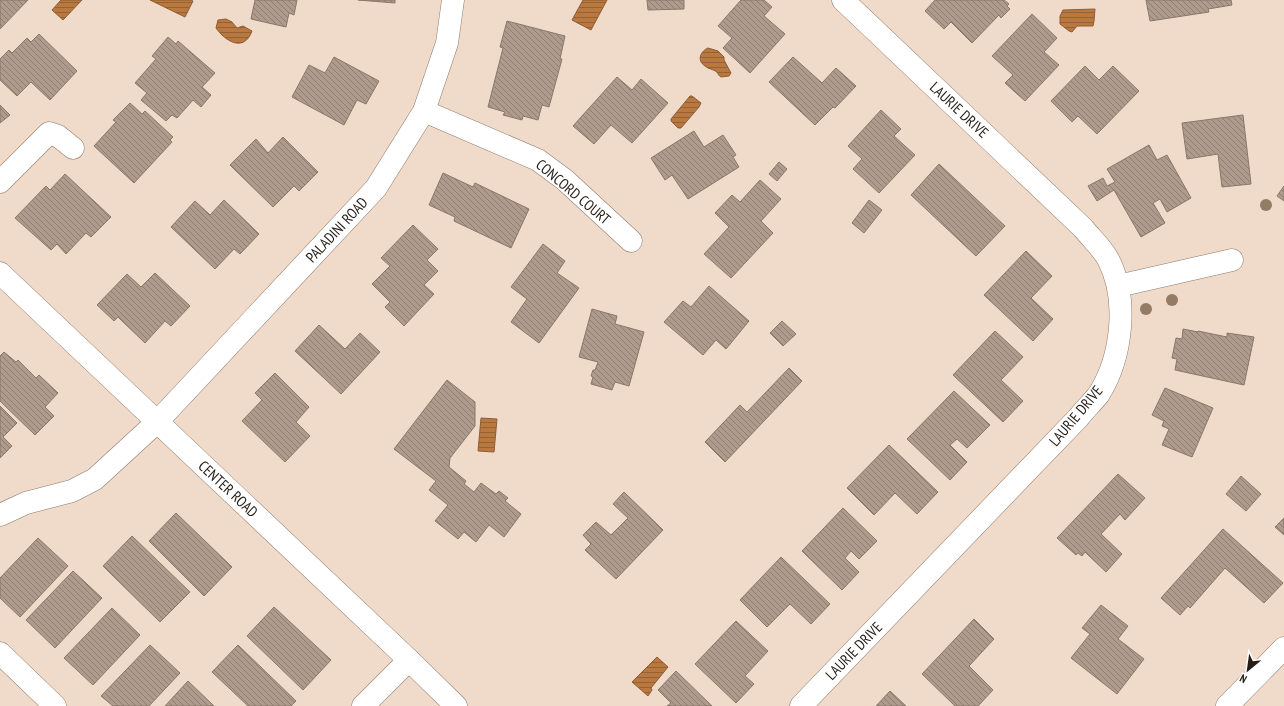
<svg xmlns="http://www.w3.org/2000/svg" width="1284" height="706" viewBox="0 0 1284 706" font-family="'PT Sans Narrow',sans-serif">
	<style>
		.water { fill: url(#water-rules); stroke: #8d5d34 }
		.building { fill: url(#building-back-hatch); stroke: #8a7769 }
		.lines { fill: none; stroke-linecap: round; stroke-linejoin: round }
		.minor-casing { stroke: #8e7b6c; stroke-width: 23 }
		.minor { stroke: #fff; stroke-width: 22 }
		.tree { fill: #947b66 }
		.labels { text-anchor: middle; stroke-width: 3.5; stroke-linejoin: round; paint-order: stroke }
		.street-label { font-size: 15px; fill: #251e18; stroke: #fff }
	</style>
	<defs>
		<pattern id="water-rules" width="6" height="5" patternUnits="userSpaceOnUse"><rect width="6" height="5" fill="#b97840"/><path d="M0 2.5h6" fill="none" stroke="#966235"/></pattern>
		<pattern id="building-back-hatch" width="6" height="6" patternUnits="userSpaceOnUse"><rect width="6" height="6" fill="#af9b8c"/><path d="M-1 5l2 2M0 0l6 6M5-1l2 2" fill="none" stroke="#8e7e71"/></pattern>
	</defs>
	<rect width="100%" height="100%" fill="#f0daca"/>
	<g class="water">
		<polygon points="61,0 82,0 63,20 52,10"/>
		<polygon points="150,0 191,0 193,1 185,17"/>
		<polygon points="583,0 607,0 591,30 572,20"/>
		<polygon points="1095,9 1094,21 1093,26 1077,26 1072,32 1069,31 1060,24 1060,16 1063,10"/>
		<path d="M226,19L232,22L237,28L243,26L252,31C244,53 225,41 216,28L218,20Z"/>
		<path d="M708,48L718,51L724,57V60L731,73L729,76L721,77C719,76 718,74 717,72C713,69 708,69 705,66C696,60 701,51 708,48Z"/>
		<polygon points="690,96 692,96 701,103 699,107 681,128 678,128 671,121 671,119"/>
		<polygon points="481,418 497,419 494,452 478,451"/>
		<polygon points="657,657 668,667 651,688 652,690 648,696 632,682"/>
	</g>
	<g class="building">
		<polygon points="0,0 28,0 0,29"/>
		<polygon points="255,0 297,0 294,15 289,13 286,27 251,19"/>
		<polygon points="358,0 395,0 395,3"/>
		<polygon points="647,0 684,0 684,9 648,10"/>
		<polygon points="741,0 764,0 772,7 764,16 785,34 750,73 723,48 732,38 718,26"/>
		<polygon points="935,0 1004,0 1009,4 1007,6 1010,9 1001,18 999,15 972,43 951,22 944,29 925,11"/>
		<polygon points="1146,0 1231,0 1232,5 1208,9 1209,12 1150,21"/>
		<polygon points="1032,14 1057,38 1044,52 1059,65 1025,101 1005,83 1013,75 992,56"/>
		<polygon points="507,21 565,36 560,59 562,59 549,107 542,105 538,120 523,116 522,120 503,115 505,112 488,107 503,48 500,47"/>
		<polygon points="39,34 77,71 50,100 31,82 17,96 0,80 0,59 9,50 12,53 27,38 31,42"/>
		<polygon points="168,37 176,44 178,41 215,73 202,87 211,95 201,107 193,100 177,118 172,115 166,121 141,100 147,93 135,83 156,59 152,56"/>
		<polygon points="334,57 379,81 366,104 357,100 344,125 292,97 309,65 325,73"/>
		<polygon points="793,57 822,83 836,68 856,86 835,108 833,107 815,125 769,82"/>
		<polygon points="1085,66 1099,80 1113,66 1139,91 1097,134 1078,116 1072,122 1051,101"/>
		<polygon points="617,77 632,90 641,79 668,103 632,143 611,125 594,144 573,126"/>
		<polygon points="130,103 142,114 145,111 173,137 170,140 172,142 134,183 94,146 116,122 113,120"/>
		<polygon points="0,105 10,115 0,123"/>
		<polygon points="881,110 901,129 894,136 915,155 879,193 853,169 862,159 848,146"/>
		<polygon points="1243,115 1251,184 1222,187 1218,154 1187,159 1182,123"/>
		<polygon points="694,131 704,147 723,135 736,155 733,157 739,167 688,199 672,175 665,180 651,158"/>
		<polygon points="283,137 318,172 299,191 294,186 273,207 230,165 256,139 268,153"/>
		<polygon points="1149,145 1157,160 1167,155 1191,198 1167,212 1160,199 1153,203 1165,223 1141,237 1114,190 1097,201 1088,186 1103,178 1107,186 1115,182 1107,169"/>
		<polygon points="779,162 787,169 777,181 769,174"/>
		<polygon points="939,164 1005,226 976,256 911,195"/>
		<polygon points="443,173 473,187 475,183 529,209 511,248 454,221 455,217 429,205"/>
		<polygon points="65,174 111,217 91,237 86,233 66,254 57,244 51,250 15,218 46,186 50,190"/>
		<polygon points="760,180 781,199 761,221 773,233 731,278 704,254 729,227 715,213 732,195 740,202"/>
		<polygon points="1284,186 1284,201 1277,196"/>
		<polygon points="224,200 259,234 240,254 234,249 215,269 171,227 195,201 210,215"/>
		<polygon points="869,200 882,210 864,233 852,223"/>
		<polygon points="413,225 438,249 427,260 438,271 424,285 434,294 404,326 385,307 390,302 372,284 390,266 381,258"/>
		<polygon points="543,244 565,261 557,273 579,288 539,343 511,322 527,299 511,287"/>
		<polygon points="1026,251 1052,276 1031,298 1053,319 1033,341 984,295"/>
		<polygon points="155,273 190,306 171,326 165,321 145,343 118,317 114,321 97,305 127,274 141,287"/>
		<polygon points="709,286 749,321 726,349 716,340 703,355 664,322 683,301 691,307"/>
		<polygon points="592,309 617,316 615,324 644,332 629,386 615,382 612,390 591,384 593,377 591,376 593,370 595,370 598,362 579,357"/>
		<polygon points="782,321 796,334 783,346 770,333"/>
		<polygon points="319,325 345,349 360,333 380,352 341,394 295,351"/>
		<polygon points="1183,329 1198,332 1198,331 1227,337 1227,333 1254,337 1244,385 1175,370 1177,359 1172,358 1176,338 1182,339"/>
		<polygon points="995,331 1023,357 1001,380 1023,401 1003,422 953,375"/>
		<polygon points="4,352 16,362 18,360 36,378 39,375 58,393 45,407 54,416 35,435 0,401 0,356"/>
		<polygon points="789,368 802,381 725,462 705,442 740,405 747,412"/>
		<polygon points="275,373 309,407 296,422 310,436 285,462 242,421 262,400 255,393"/>
		<polygon points="447,380 475,402 475,426 450,458 449,467 466,481 464,484 474,492 481,483 496,494 499,491 508,498 505,501 521,514 504,537 489,525 476,542 464,532 458,539 435,521 448,505 429,490 436,481 394,449"/>
		<polygon points="1165,388 1213,408 1192,457 1162,445 1169,429 1162,426 1164,421 1152,415"/>
		<polygon points="954,391 990,425 967,448 957,439 950,445 967,462 950,480 907,439"/>
		<polygon points="0,406 17,423 3,437 12,446 0,458"/>
		<polygon points="889,445 938,492 917,514 895,493 874,515 847,488"/>
		<polygon points="1118,474 1145,498 1125,520 1120,514 1101,534 1122,554 1106,572 1085,552 1082,556 1078,553 1076,555 1057,538"/>
		<polygon points="1241,476 1261,494 1246,511 1226,494"/>
		<polygon points="624,492 663,530 616,579 585,550 591,544 583,535 596,522 611,535 628,518 613,504"/>
		<polygon points="843,508 877,541 859,559 851,551 845,558 859,572 842,590 802,551"/>
		<polygon points="176,513 232,567 204,596 149,541"/>
		<polygon points="1284,518 1284,535 1275,527"/>
		<polygon points="1223,529 1283,583 1264,603 1225,568 1190,608 1188,606 1180,615 1161,598"/>
		<polygon points="132,536 190,592 160,622 103,566"/>
		<polygon points="38,538 68,566 20,617 0,598 0,578"/>
		<polygon points="781,557 830,604 811,624 790,604 767,627 740,600"/>
		<polygon points="73,571 102,598 55,648 26,620"/>
		<polygon points="1101,605 1128,626 1118,639 1144,659 1117,694 1071,658 1090,634 1082,628"/>
		<polygon points="274,607 331,660 303,690 247,636"/>
		<polygon points="112,608 140,635 93,685 64,658"/>
		<polygon points="974,619 994,639 969,666 993,690 978,706 955,706 922,674"/>
		<polygon points="736,621 768,651 745,676 754,684 736,703 695,664"/>
		<polygon points="150,645 180,673 149,706 113,706 101,696"/>
		<polygon points="238,645 296,701 291,706 248,706 212,672"/>
		<polygon points="676,671 712,706 667,706 671,703 658,690"/>
		<polygon points="188,681 214,706 165,706"/>
		<polygon points="890,691 906,706 876,706"/>
	</g>
	<g class="lines">
		<defs>
			<g id="minor">
				<polyline points="424,111 538,160 565,180 631,241"/>
				<polyline points="0,182 49,133 58,136 73,148"/>
				<polyline points="0,273 409,660 456,706"/>
				<polyline points="1118,286 1232,260"/>
				<polyline points="0,515 26,503 72,491 95,479 157,422 376,188 424,111 447,43 453,0"/>
				<polyline points="0,653 55,706"/>
				<polyline points="363,706 409,660"/>
				<path d="M801,706L1079,417C1085,409 1093,402 1099,394C1122,357 1129,299 1108,259C1102,248 1091,238 1083,228L843,0"/>
				<polyline points="1227,706 1284,648"/>
			</g>
		</defs>
		<use href="#minor" class="minor-casing"/>
		<use href="#minor" class="minor"/>
	</g>
	<g class="tree">
		<circle cx="1266" cy="205" r="6"/>
		<circle cx="1172" cy="300" r="6"/>
		<circle cx="1146" cy="309" r="6"/>
	</g>
	<g class="labels">
		<g class="street-label">
			<text transform="translate(959 110) rotate(43)" y="5">LAURIE DRIVE</text>
			<text transform="translate(573 192) rotate(40)" y="5">CONCORD COURT</text>
			<text transform="translate(337 230) rotate(-47)" y="5">PALADINI ROAD</text>
			<text transform="translate(1076 416) rotate(-50)" y="5">LAURIE DRIVE</text>
			<text transform="translate(228 489) rotate(43)" y="5">CENTER ROAD</text>
			<text transform="translate(854 651) rotate(-46)" y="5">LAURIE DRIVE</text>
		</g>
	</g>
	<g transform="translate(1248 670) rotate(209)" stroke="#ffffff" stroke-width="3" paint-order="stroke">
	<path d="M0-3L7 15L0 10L-7 15Z" fill="#251e18"/>
	<text y="-6" font-size="11" font-weight="bold" text-anchor="middle" fill="#251e18">N</text>
	</g>
</svg>
